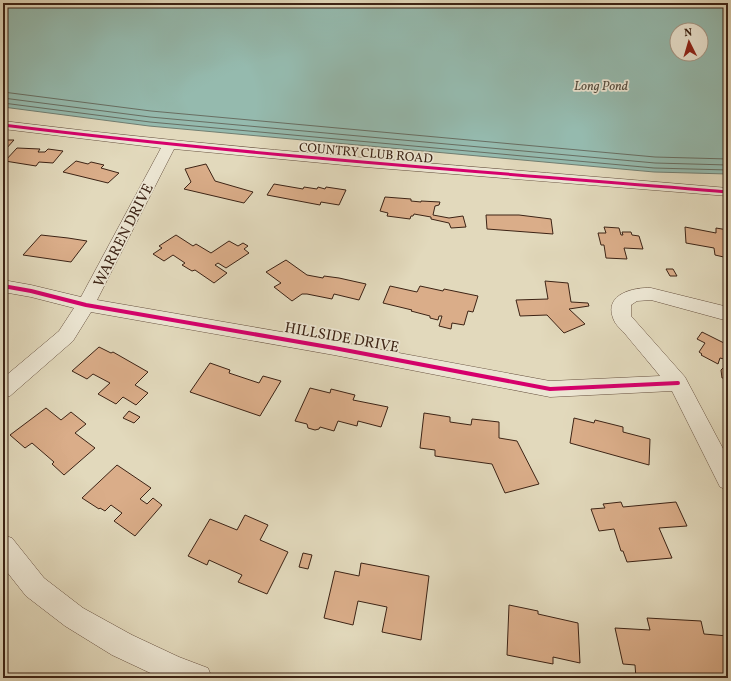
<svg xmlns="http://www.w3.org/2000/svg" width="731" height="681" viewBox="0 0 731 681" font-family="Vollkorn,serif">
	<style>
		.water { fill: #95baae; stroke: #717e71; fill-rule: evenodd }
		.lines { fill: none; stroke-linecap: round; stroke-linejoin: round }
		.shore { stroke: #686e62; stroke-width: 1 }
		.building { fill: #daad89; stroke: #3c2315 }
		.minor-casing { stroke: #66503f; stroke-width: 1 }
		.minor { fill: #ece6d3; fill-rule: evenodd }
		.cycleway-far1-casing { stroke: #ece6d3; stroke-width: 5 }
		.cycleway-casing { stroke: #ece6d3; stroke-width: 6 }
		.cycleway-far1 { stroke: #d6006c; stroke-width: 3 }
		.cycleway { stroke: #d6006c; stroke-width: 4 }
		.labels { text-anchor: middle; stroke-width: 3.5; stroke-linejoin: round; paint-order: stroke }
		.far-water-label { font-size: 13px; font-style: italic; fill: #52493b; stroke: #ece6d3 }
		.far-street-label { font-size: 13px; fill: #3c2315; stroke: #ece6d3 }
		.street-label { font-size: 15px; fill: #3c2315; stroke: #ece6d3 }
	</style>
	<rect width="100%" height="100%" fill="#e2d9bc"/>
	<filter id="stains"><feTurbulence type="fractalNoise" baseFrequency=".005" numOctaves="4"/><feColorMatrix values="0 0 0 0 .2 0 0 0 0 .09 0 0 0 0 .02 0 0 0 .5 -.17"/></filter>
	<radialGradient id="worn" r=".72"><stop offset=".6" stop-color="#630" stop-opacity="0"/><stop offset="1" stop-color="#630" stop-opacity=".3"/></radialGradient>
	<path class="water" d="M3,3H728V174L654,172L149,126L3,107ZM677,30H701V54H677Z"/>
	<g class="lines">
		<g class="shore">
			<polyline points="3,92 151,111 655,157 728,159"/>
			<polyline points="3,98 150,117 655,163 728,165"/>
			<polyline points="3,103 150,122 654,168 728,170"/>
		</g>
	</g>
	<g class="building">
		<polygon points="3,140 14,140 5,150 3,150"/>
		<polygon points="17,148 40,149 38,152 45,152 48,149 63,151 53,163 39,162 36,166 5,161"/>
		<polygon points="76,161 88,164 91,162 104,165 101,168 119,173 108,183 63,172"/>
		<polygon points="206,164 215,181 253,192 244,203 184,189 191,182 185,169"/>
		<polygon points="274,184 303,189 304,187 317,189 318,187 325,189 326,187 346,190 339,205 321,202 320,205 267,195"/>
		<polygon points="385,197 411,199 411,201 421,202 421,201 440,202 439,205 435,206 433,215 449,218 463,216 466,227 451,228 449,223 431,219 431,217 414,214 413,216 411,216 410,219 387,216 388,213 380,211"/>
		<polygon points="486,215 519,215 551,219 553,234 487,229"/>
		<polygon points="604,227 619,228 621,235 623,235 622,232 631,232 632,235 639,236 643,249 624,248 627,259 606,258 604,245 601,245 598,233 606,233"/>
		<polygon points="685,227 716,233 716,228 728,230 728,258 715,255 714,248 686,243"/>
		<polygon points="41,235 68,238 87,241 71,262 23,255"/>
		<polygon points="176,235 193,246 196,244 211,253 229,241 238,246 243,243 248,246 244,249 249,253 226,268 218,263 215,265 227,273 214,283 195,270 192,271 182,265 185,263 173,255 164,261 153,254 162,248 159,246"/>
		<polygon points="286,260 307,275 323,278 324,276 339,278 366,284 359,300 334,294 332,299 307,294 302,294 292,301 274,287 281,283 266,272"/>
		<polygon points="666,269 673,269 677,276 670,276"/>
		<polygon points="545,281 568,283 571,302 588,303 589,306 569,309 585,324 564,333 547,315 520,316 516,300 548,299"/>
		<polygon points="390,286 417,292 420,286 443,291 444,289 478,296 473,312 468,311 464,325 452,323 451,329 439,326 442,316 439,316 438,320 430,318 430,316 411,311 412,310 383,303"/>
		<polygon points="702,332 728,345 728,360 720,358 718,364 701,355 702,354 699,352 705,343 697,339"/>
		<polygon points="99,347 111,353 113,352 148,372 135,385 148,393 136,405 123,397 116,404 98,394 110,383 93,374 87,379 72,371"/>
		<polygon points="210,363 230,370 229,373 259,383 263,376 281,381 260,416 190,392"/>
		<polygon points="728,363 728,378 722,378 721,370"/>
		<polygon points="310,388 330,393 331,389 355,395 353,400 388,407 381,427 358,421 357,426 338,421 334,431 320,427 319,429 315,430 308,428 307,424 295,421"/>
		<polygon points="46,408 61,420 71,412 86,424 75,433 95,448 64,475 52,464 54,462 32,443 25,448 10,435"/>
		<polygon points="129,411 140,417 134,423 123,418"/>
		<polygon points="424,413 450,417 450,422 471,425 472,419 499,422 499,438 517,441 539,484 505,493 492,464 435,456 435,450 420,448"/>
		<polygon points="574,418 594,423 595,420 623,427 623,432 650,439 649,465 570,443"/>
		<polygon points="117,465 151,488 140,499 147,504 153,498 162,505 135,536 114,521 122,513 111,505 105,511 100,508 99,509 82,498"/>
		<polygon points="621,502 623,507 676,502 687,526 659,528 672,558 627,562 623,551 621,551 614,529 599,531 591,509 605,508 603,504"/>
		<polygon points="245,515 268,525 260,540 288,552 267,594 238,582 242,575 209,560 207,565 188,556 210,519 237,530"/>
		<polygon points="303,553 312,555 308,569 299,567"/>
		<polygon points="361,563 429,576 421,640 382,632 387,607 358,601 353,625 324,618 335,571 359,576"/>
		<polygon points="509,605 538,611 538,614 578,623 580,663 553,657 553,664 507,655"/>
		<polygon points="647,618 701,621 704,634 728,636 728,678 636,678 635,665 623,664 615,628 650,630"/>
	</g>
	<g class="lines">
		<defs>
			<g id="minor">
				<path d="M3,121C244,151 486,167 728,188V196L365,167L174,149L97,300L334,341L550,381L660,376C649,362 637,349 626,335C622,330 615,325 613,318C604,294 634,287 651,288L728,307V321L651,300L637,301L631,305V316L685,377L728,458V490L720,487L672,391L550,397L334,355L91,312L73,341L10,396L3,398V378L59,331L74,308L31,297L3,292V280L31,285L81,297L161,148L3,129Z"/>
				<polygon points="3,535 12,538 44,578 83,608 132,635 179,657 208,668 212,678 161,678 112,655 65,626 26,596 3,567"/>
			</g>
		</defs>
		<use href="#minor" class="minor-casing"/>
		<use href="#minor" class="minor"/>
		<defs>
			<path id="cycleway-far1" d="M3,125C244,155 486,172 728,192"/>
			<polyline id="cycleway" points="3,286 31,291 86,305 334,348 550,389 678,383"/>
		</defs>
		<use href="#cycleway-far1" class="cycleway-far1-casing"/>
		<use href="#cycleway" class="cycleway-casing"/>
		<use href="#cycleway-far1" class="cycleway-far1"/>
		<use href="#cycleway" class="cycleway"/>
	</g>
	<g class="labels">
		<g class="far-water-label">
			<text x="601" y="90">Long Pond</text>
		</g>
		<g class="far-street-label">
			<text transform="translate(366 152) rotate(5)" y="5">COUNTRY CLUB ROAD</text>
		</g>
		<g class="street-label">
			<text transform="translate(123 235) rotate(-63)" y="5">WARREN DRIVE</text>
			<text transform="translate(342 337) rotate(10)" y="5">HILLSIDE DRIVE</text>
		</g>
	</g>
	<rect width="731" height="681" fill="none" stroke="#e2d9bc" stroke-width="16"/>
	<rect x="4" y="4" width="723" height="673" fill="none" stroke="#3c2315" stroke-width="2"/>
	<rect x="8" y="8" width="715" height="665" fill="none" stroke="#3c2315"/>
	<g transform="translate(689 42) rotate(355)"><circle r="19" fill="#ece6d3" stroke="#a69887"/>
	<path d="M0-3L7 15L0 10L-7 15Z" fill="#8f2418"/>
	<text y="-6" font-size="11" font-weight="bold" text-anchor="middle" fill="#3c2315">N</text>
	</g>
	<rect width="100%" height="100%" filter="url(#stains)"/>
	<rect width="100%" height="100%" fill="url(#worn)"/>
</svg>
